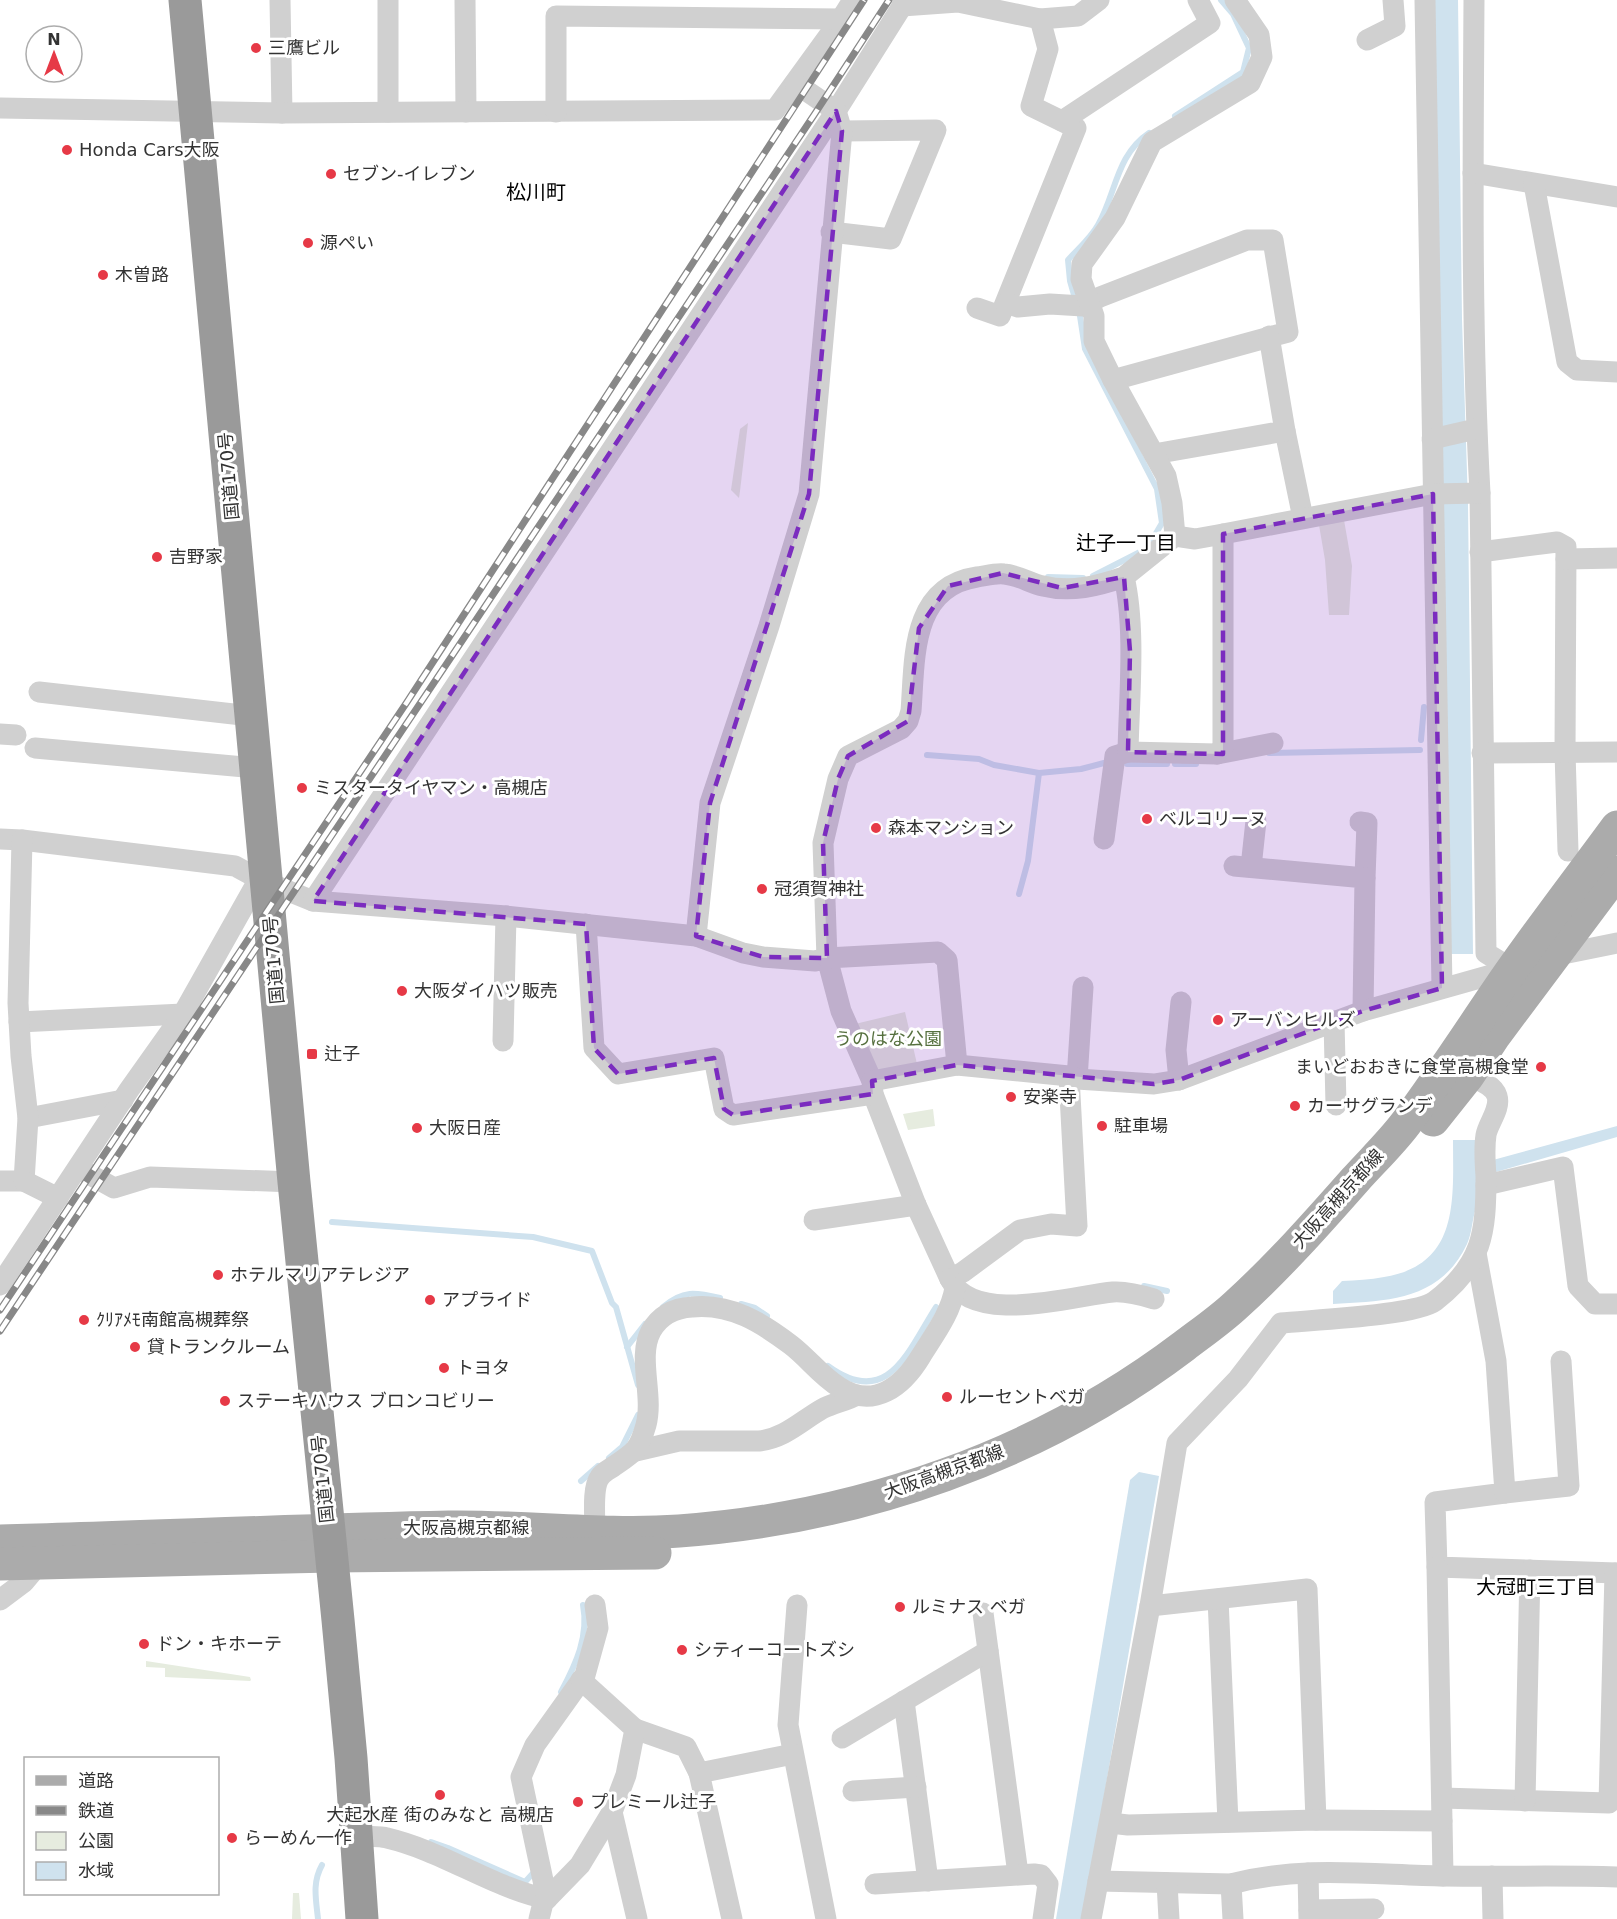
<svg xmlns="http://www.w3.org/2000/svg" width="1617" height="1919" viewBox="0 0 1617 1919" font-family="'DejaVu Sans','Noto Sans JP',sans-serif">
	<style>
		.green { fill: #e6ecdf }
		.water { fill: #cfe2ee }
		.lines { fill: none; stroke-linecap: round; stroke-linejoin: round }
		.stream { stroke: #cfe2ee; stroke-width: 6 }
		.street { stroke: #d0d0d0; stroke-width: 21 }
		.primary { stroke: #ababab; stroke-width: 33 }
		.highway { stroke: #9a9a9a; stroke-width: 33 }
		.rail-casing { stroke: #888; stroke-width: 7 }
		.rail { stroke: #fff; stroke-width: 4.5; stroke-dasharray: 14; stroke-linecap: butt }
		.marked { fill: #7b2cbf; fill-opacity: 0.2; stroke: #7b2cbf; stroke-width: 4.5; stroke-dasharray: 12 8; stroke-linejoin: round }
		.poi-dot { fill: #e63946; stroke: #fff; stroke-width: 2 }
		.labels { text-anchor: middle; stroke-width: 6; stroke-linejoin: round; paint-order: stroke }
		.poi-label { font-size: 18px; fill: #333; stroke: #fff; text-anchor: start }
		.street-label { font-size: 18px; fill: #333; stroke: #fff }
		.park-label { font-size: 18px; fill: #56703f; stroke: #fff }
		.neighbourhood-label { font-size: 20px; fill: #000; stroke: #fff }
	</style>
	<rect width="100%" height="100%" fill="#fff"/>
	<g class="green">
		<polygon points="748,423 740,491 739,498 731,490 740,429"/>
		<polygon points="1344,520 1352,566 1349,615 1329,615 1325,560 1319,525"/>
		<polygon points="905,1012 917,1064 880,1071 875,1067 855,1024"/>
		<polygon points="933,1109 935,1126 908,1130 903,1114"/>
		<polygon points="146,1661 250,1677 251,1680 250,1681 165,1677 165,1668 146,1667"/>
		<polygon points="293,1893 299,1893 301,1919 292,1919"/>
	</g>
	<g class="water">
		<polygon points="1434,0 1458,0 1462,319 1468,503 1473,954 1448,954"/>
		<path d="M1617,1126V1137L1496,1172C1489,1184 1481,1196 1476,1208C1472,1220 1472,1233 1467,1244C1440,1301 1387,1301 1333,1304V1291L1342,1281C1356,1280 1370,1280 1384,1277C1460,1265 1453,1199 1453,1140H1476L1493,1160Z"/>
		<polygon points="1139,1472 1159,1476 1083,1919 1056,1919 1130,1480"/>
	</g>
	<g class="lines">
		<g class="stream">
			<polyline points="1175,116 1243,72 1249,48 1233,14 1221,0"/>
			<path d="M1148,547L1162,523L1157,489L1085,349L1080,316L1070,281L1068,260C1078,249 1091,238 1098,225C1116,194 1116,155 1149,133"/>
			<polyline points="1093,576 1140,552"/>
			<polyline points="1048,577 1083,578"/>
			<polyline points="1421,740 1424,707"/>
			<polyline points="1269,753 1420,750"/>
			<polyline points="927,755 979,759 994,765 1039,773 1081,769 1104,763"/>
			<polyline points="1127,764 1167,764"/>
			<polyline points="1175,764 1196,764"/>
			<polyline points="1019,894 1028,861 1039,773"/>
			<polyline points="332,1222 533,1237 592,1251 612,1303 616,1307 638,1385"/>
			<polyline points="1144,1286 1167,1291"/>
			<polyline points="741,1304 755,1308 767,1316"/>
			<path d="M663,1307C683,1290 695,1292 720,1298"/>
			<polyline points="627,1347 645,1324"/>
			<path d="M828,1366C888,1410 908,1351 936,1307"/>
			<polyline points="609,1458 622,1447 638,1415"/>
			<polyline points="581,1481 598,1466"/>
			<path d="M561,1692C576,1664 589,1636 583,1605"/>
			<polyline points="431,1842 448,1848 525,1882 535,1871 535,1869"/>
			<path d="M318,1919C316,1899 312,1883 322,1865"/>
		</g>
		<g class="street">
			<polyline points="280,0 282,113"/>
			<polyline points="465,0 466,112"/>
			<polyline points="1425,0 1442,988"/>
			<path d="M1474,0C1473,164 1471,329 1480,493L1486,953L1512,969L1523,966"/>
			<polyline points="902,6 958,2 1040,19 1048,49 1031,106 1076,128 1000,316 977,308"/>
			<polyline points="1040,19 1078,16 1099,0"/>
			<polyline points="1367,40 1395,26 1393,0"/>
			<polyline points="0,108 282,113 775,110 841,19 853,0"/>
			<polyline points="388,112 388,0"/>
			<polyline points="556,112 556,16 841,19"/>
			<polyline points="1062,121 1210,23 1198,0"/>
			<polyline points="1473,173 1617,197"/>
			<polyline points="1534,184 1567,362 1577,370 1617,372"/>
			<polyline points="831,232 891,239 936,130 842,131"/>
			<polyline points="1006,303 1018,307 1050,304 1083,306 1100,297 1247,240 1273,240 1288,332 1113,380"/>
			<polyline points="1285,431 1303,518"/>
			<polyline points="1432,439 1476,429"/>
			<polyline points="1154,454 1285,431 1269,336"/>
			<polyline points="1223,534 1433,494 1480,493"/>
			<polyline points="1175,536 1172,503 1166,476 1113,380 1094,341 1094,316 1081,279 1082,264 1115,218 1152,142 1250,83 1262,57 1259,35 1235,0"/>
			<polyline points="1480,552 1557,542 1566,547 1565,752 1568,851"/>
			<polyline points="1566,559 1617,558"/>
			<polyline points="39,692 251,716"/>
			<polyline points="0,734 16,735"/>
			<polyline points="35,748 256,768"/>
			<polyline points="1482,753 1617,752"/>
			<polyline points="1217,754 1273,743"/>
			<polyline points="1360,822 1367,823 1365,878"/>
			<polyline points="0,839 22,840 235,866 259,879 313,901 506,916 696,936 743,953 763,957 815,961 827,958 841,1011 872,1081 873,1094 916,1205 950,1279 963,1272 1020,1230 1051,1224 1077,1226 1069,1076"/>
			<polyline points="1104,839 1115,756 1128,752"/>
			<polyline points="1234,866 1365,878 1363,1011"/>
			<polyline points="1251,867 1256,821"/>
			<polyline points="313,901 836,111 906,0"/>
			<polyline points="586,924 594,1048 618,1074 714,1058 724,1109 733,1115 873,1094"/>
			<polyline points="696,936 710,803 769,626 809,494 842,131 836,111 795,83"/>
			<polyline points="1553,956 1617,943"/>
			<polyline points="1334,1021 1336,1105"/>
			<polyline points="19,1022 183,1014"/>
			<polyline points="503,1041 506,916"/>
			<path d="M957,1065L947,960L938,952L827,958L823,843L838,779L848,756L901,729L908,721L911,711C915,660 910,587 977,577C985,576 995,573 1004,574C1018,575 1030,583 1043,586C1071,593 1098,586 1124,577C1136,628 1129,699 1128,752L1217,754L1223,747V534L1195,539L1175,536L1124,577"/>
			<polyline points="1077,1079 1083,987"/>
			<polyline points="1179,1080 1176,1050 1181,1002"/>
			<polyline points="872,1081 957,1065 1069,1076 1077,1079 1154,1084 1179,1080 1363,1011 1512,969"/>
			<polyline points="28,1118 123,1100"/>
			<polyline points="78,1168 114,1188 150,1177 294,1182"/>
			<polyline points="0,1181 24,1181 28,1118 21,1056 18,1003 22,840"/>
			<polyline points="24,1181 58,1198"/>
			<polyline points="1486,1185 1563,1167 1578,1286 1595,1304 1617,1304"/>
			<polyline points="814,1220 916,1205"/>
			<polyline points="1476,1253 1496,1361 1505,1493 1435,1502 1437,1567 1617,1573"/>
			<path d="M950,1279C974,1326 1072,1296 1113,1292C1127,1291 1141,1295 1154,1299"/>
			<polyline points="0,1285 129,1090 183,1014 259,879"/>
			<path d="M636,1451L679,1441H759C785,1438 801,1421 822,1409C833,1403 846,1401 857,1395"/>
			<polyline points="1505,1493 1569,1486 1561,1361"/>
			<path d="M595,1530C595,1517 592,1487 600,1477C603,1472 610,1469 614,1466C635,1452 639,1450 646,1425C654,1395 637,1357 651,1331C660,1315 675,1308 692,1307C731,1303 762,1323 791,1345C808,1358 821,1376 839,1387C874,1410 903,1386 921,1356C934,1335 951,1313 955,1288"/>
			<polyline points="1218,1599 1228,1822"/>
			<polyline points="0,1600 24,1582 40,1563"/>
			<polyline points="797,1605 788,1725 826,1919"/>
			<polyline points="1150,1606 1307,1589 1316,1820"/>
			<polyline points="983,1613 1018,1874"/>
			<polyline points="904,1701 928,1881"/>
			<polyline points="635,1729 686,1747 699,1773 793,1754"/>
			<polyline points="842,1738 988,1651"/>
			<polyline points="699,1773 732,1919"/>
			<polyline points="853,1791 916,1787"/>
			<polyline points="1442,1798 1609,1803 1615,1573"/>
			<polyline points="1525,1801 1530,1570"/>
			<polyline points="612,1812 637,1919"/>
			<polyline points="1442,1821 1443,1876"/>
			<polyline points="1110,1823 1128,1825 1316,1820 1442,1821 1437,1567"/>
			<path d="M355,1837C365,1837 377,1835 387,1838C443,1851 493,1888 547,1899L521,1777L535,1745L585,1675L598,1628L595,1605"/>
			<polyline points="1308,1873 1309,1919"/>
			<polyline points="1492,1876 1493,1919"/>
			<path d="M1098,1881L1231,1884C1301,1865 1373,1875 1444,1876C1502,1877 1559,1875 1617,1877"/>
			<polyline points="1167,1883 1169,1919"/>
			<polyline points="875,1884 1034,1874 1041,1875 1048,1884 1043,1919"/>
			<polyline points="1231,1884 1233,1919"/>
			<polyline points="1309,1910 1374,1909"/>
			<polyline points="539,1919 543,1903 580,1865 612,1812 626,1775 635,1729 581,1680"/>
			<path d="M1091,1919L1150,1606L1177,1443L1238,1379L1281,1323C1310,1320 1415,1316 1435,1301C1483,1264 1486,1233 1486,1176C1485,1163 1484,1148 1486,1135C1488,1123 1501,1109 1497,1096C1493,1084 1478,1080 1468,1076"/>
		</g>
		<g class="primary">
			<polyline points="1433,1120 1468,1076 1495,1035 1617,872"/>
			<path d="M0,1541C150,1537 300,1530 449,1527C526,1526 603,1536 679,1531C860,1518 1039,1456 1184,1346C1201,1333 1220,1320 1236,1305C1279,1266 1317,1223 1355,1180C1372,1161 1391,1143 1406,1123C1442,1075 1475,1023 1509,974C1544,924 1581,876 1617,827"/>
			<polyline points="0,1564 331,1556 655,1553"/>
		</g>
		<polyline class="highway" points="185,0 294,1182 338,1620 351,1758 362,1919"/>
		<defs>
			<g id="rail">
				<polyline points="0,1310 407,702 864,0"/>
				<polyline points="0,1331 814,115 889,0"/>
			</g>
		</defs>
		<use href="#rail" class="rail-casing"/>
		<use href="#rail" class="rail"/>
	</g>
	<path class="marked" d="M836,111L842,131L809,494L710,803L696,936L763,957L827,958L823,843L838,779L848,756L908,721L919,628L948,586L1003,573L1062,588L1124,577L1130,651L1128,752L1223,754V534L1433,494L1442,988L1363,1011L1179,1080L1154,1084L957,1065L872,1081L873,1094L733,1115L724,1109L714,1058L618,1074L594,1048L586,924L313,901Z"/>
	<g class="poi-dot">
		<circle cx="256" cy="48" r="6"/>
		<circle cx="67" cy="150" r="6"/>
		<circle cx="331" cy="174" r="6"/>
		<circle cx="308" cy="243" r="6"/>
		<circle cx="103" cy="275" r="6"/>
		<circle cx="157" cy="557" r="6"/>
		<circle cx="302" cy="788" r="6"/>
		<circle cx="1147" cy="819" r="6"/>
		<circle cx="876" cy="828" r="6"/>
		<circle cx="762" cy="889" r="6"/>
		<circle cx="402" cy="991" r="6"/>
		<circle cx="1218" cy="1020" r="6"/>
		<rect x="306" y="1048" width="12" height="12" rx="3"/>
		<circle cx="1541" cy="1067" r="6"/>
		<circle cx="1011" cy="1097" r="6"/>
		<circle cx="1295" cy="1106" r="6"/>
		<circle cx="1102" cy="1126" r="6"/>
		<circle cx="417" cy="1128" r="6"/>
		<circle cx="218" cy="1275" r="6"/>
		<circle cx="430" cy="1300" r="6"/>
		<circle cx="84" cy="1320" r="6"/>
		<circle cx="135" cy="1347" r="6"/>
		<circle cx="444" cy="1368" r="6"/>
		<circle cx="947" cy="1397" r="6"/>
		<circle cx="225" cy="1401" r="6"/>
		<circle cx="900" cy="1607" r="6"/>
		<circle cx="144" cy="1644" r="6"/>
		<circle cx="682" cy="1650" r="6"/>
		<circle cx="440" cy="1795" r="6"/>
		<circle cx="578" cy="1802" r="6"/>
		<circle cx="232" cy="1838" r="6"/>
	</g>
	<g class="labels">
		<g class="poi-label">
			<text x="268" y="54">三鷹ビル</text>
			<text x="79" y="156">Honda Cars大阪</text>
			<text x="343" y="180">セブン-イレブン</text>
			<text x="320" y="249">源ぺい</text>
			<text x="115" y="281">木曽路</text>
			<text x="169" y="563">吉野家</text>
			<text x="314" y="794">ミスタータイヤマン・高槻店</text>
			<text x="1159" y="825">ベルコリーヌ</text>
			<text x="888" y="834">森本マンション</text>
			<text x="774" y="895">冠須賀神社</text>
			<text x="414" y="997">大阪ダイハツ販売</text>
			<text x="1230" y="1026">アーバンヒルズ</text>
			<text x="324" y="1060">辻子</text>
			<text x="1529" y="1073" text-anchor="end">まいどおおきに食堂高槻食堂</text>
			<text x="1023" y="1103">安楽寺</text>
			<text x="1307" y="1112">カーサグランデ</text>
			<text x="1114" y="1132">駐車場</text>
			<text x="429" y="1134">大阪日産</text>
			<text x="230" y="1281">ホテルマリアテレジア</text>
			<text x="442" y="1306">アプライド</text>
			<text x="96" y="1326">ｸﾘｱﾒﾓ南館高槻葬祭</text>
			<text x="147" y="1353">貸トランクルーム</text>
			<text x="456" y="1374">トヨタ</text>
			<text x="959" y="1403">ルーセントベガ</text>
			<text x="237" y="1407">ステーキハウス ブロンコビリー</text>
			<text x="912" y="1613">ルミナス ベガ</text>
			<text x="156" y="1650">ドン・キホーテ</text>
			<text x="694" y="1656">シティーコートズシ</text>
			<text x="590" y="1808">プレミール辻子</text>
			<text x="440" y="1821" text-anchor="middle">大起水産 街のみなと 高槻店</text>
			<text x="244" y="1844">らーめん一作</text>
		</g>
		<g class="street-label">
			<text transform="translate(229 476) rotate(-95)" y="6">国道170号</text>
			<text transform="translate(274 960) rotate(-95)" y="6">国道170号</text>
			<text transform="translate(1338 1199) rotate(-48)" y="6">大阪高槻京都線</text>
			<text transform="translate(944 1472) rotate(-20)" y="6">大阪高槻京都線</text>
			<text transform="translate(323 1479) rotate(-96)" y="6">国道170号</text>
			<text x="466" y="1534">大阪高槻京都線</text>
		</g>
		<g class="park-label">
			<text x="888" y="1045">うのはな公園</text>
		</g>
		<g class="neighbourhood-label">
			<text x="536" y="199">松川町</text>
			<text x="1126" y="550">辻子一丁目</text>
			<text x="1536" y="1594">大冠町三丁目</text>
		</g>
	</g>
	<rect x="24" y="1757" width="195" height="138" fill="#ffffff" stroke="#adadad" stroke-width="1.5"/>
	<rect x="36" y="1776" width="30" height="9" fill="#ababab" stroke="#adadad" stroke-width="1.5"/>
	<text x="78" y="1787" font-size="18" fill="#333333">道路</text>
	<rect x="36" y="1806" width="30" height="9" fill="#888888" stroke="#adadad" stroke-width="1.5"/>
	<text x="78" y="1817" font-size="18" fill="#333333">鉄道</text>
	<rect x="36" y="1832" width="30" height="18" fill="#e6ecdf" stroke="#adadad" stroke-width="1.5"/>
	<text x="78" y="1847" font-size="18" fill="#333333">公園</text>
	<rect x="36" y="1862" width="30" height="18" fill="#cfe2ee" stroke="#adadad" stroke-width="1.5"/>
	<text x="78" y="1877" font-size="18" fill="#333333">水域</text>
	<g transform="translate(54 54)"><circle r="28" fill="#ffffff" stroke="#adadad" stroke-width="1.5"/>
	<path d="M0-4.5L10 22L0 15L-10 22Z" fill="#e63946"/>
	<text y="-9" font-size="16" font-weight="bold" text-anchor="middle" fill="#333333">N</text>
	</g>
</svg>
